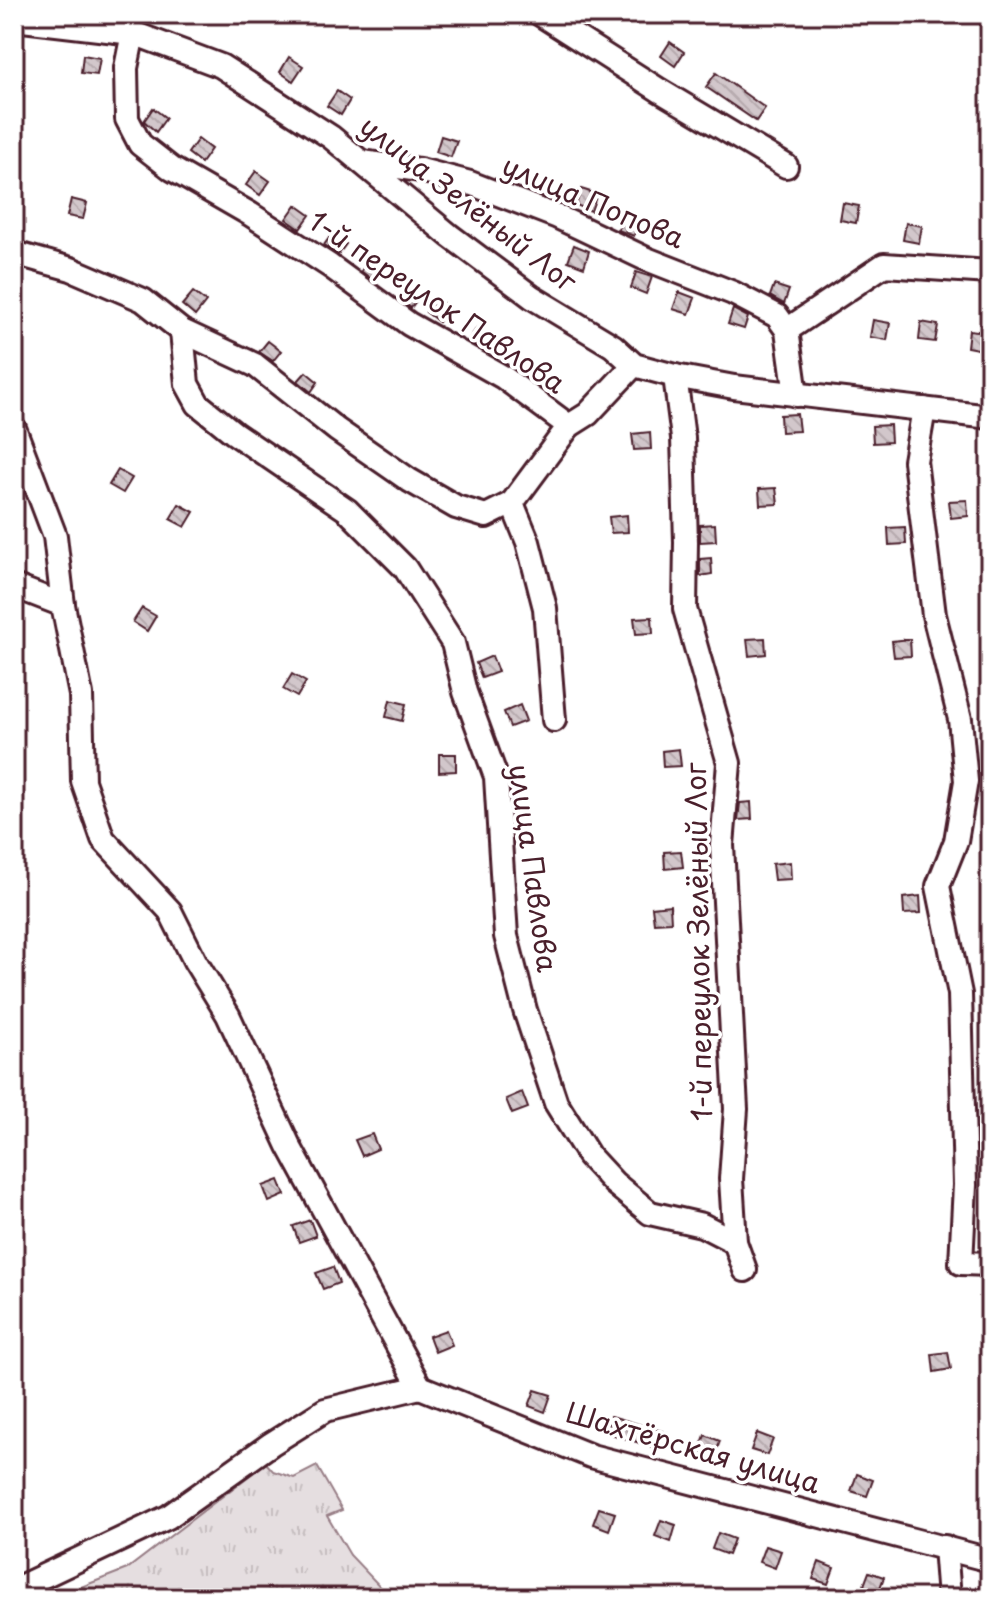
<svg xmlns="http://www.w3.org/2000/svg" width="1004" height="1612" viewBox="0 0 1004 1612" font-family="'Playpen Sans',sans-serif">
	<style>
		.grass { fill: url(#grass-tufts); stroke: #987e86; stroke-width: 2 }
		.building { fill: url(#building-back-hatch); stroke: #4a1f2b; stroke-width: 2 }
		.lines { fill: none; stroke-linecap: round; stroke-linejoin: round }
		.minor-casing { stroke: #4a1f2b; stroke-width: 28 }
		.minor { stroke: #fff; stroke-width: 22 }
		.labels { text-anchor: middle; stroke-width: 7; stroke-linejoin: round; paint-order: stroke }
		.street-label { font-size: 28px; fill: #4a1f2b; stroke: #fff }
	</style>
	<defs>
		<pattern id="grass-tufts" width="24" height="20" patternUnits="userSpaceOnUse" patternTransform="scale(2)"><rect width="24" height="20" fill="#e5dee0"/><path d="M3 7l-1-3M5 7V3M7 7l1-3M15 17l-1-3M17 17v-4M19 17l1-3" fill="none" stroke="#c6bec0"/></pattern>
		<pattern id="building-back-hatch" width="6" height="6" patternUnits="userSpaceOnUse" patternTransform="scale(2)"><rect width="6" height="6" fill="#d2c7cb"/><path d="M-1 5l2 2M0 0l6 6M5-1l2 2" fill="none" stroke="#b6aaae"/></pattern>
	</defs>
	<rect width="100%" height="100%" fill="#fff"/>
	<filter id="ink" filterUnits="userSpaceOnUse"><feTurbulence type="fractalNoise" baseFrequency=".0125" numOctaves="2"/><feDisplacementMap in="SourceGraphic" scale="16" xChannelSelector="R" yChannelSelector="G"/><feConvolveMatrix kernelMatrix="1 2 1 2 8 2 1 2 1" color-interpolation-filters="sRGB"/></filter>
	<g filter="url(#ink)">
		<polygon class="grass" points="266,1463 273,1471 294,1478 317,1466 342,1510 327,1516 350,1555 391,1598 53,1598 127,1569"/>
		<g class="building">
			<polygon points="670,42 684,52 675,66 661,56"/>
			<polygon points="83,55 100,58 97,75 81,73"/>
			<polygon points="289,57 303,66 293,81 280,72"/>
			<polygon points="716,73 765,108 756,121 706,87"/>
			<polygon points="337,91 350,100 341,115 327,106"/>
			<polygon points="153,108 166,118 156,132 144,121"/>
			<polygon points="441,136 457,141 451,157 436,152"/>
			<polygon points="198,139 211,149 201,163 188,153"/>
			<polygon points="256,171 270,181 260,195 246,185"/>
			<polygon points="581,189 597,194 591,211 576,205"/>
			<polygon points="71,199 87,203 83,219 67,216"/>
			<polygon points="843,203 859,206 856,223 840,220"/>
			<polygon points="296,205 310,215 300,229 286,219"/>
			<polygon points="624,214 639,220 634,236 618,230"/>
			<polygon points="906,223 922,226 919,243 903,240"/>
			<polygon points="332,234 346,244 338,255 324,245"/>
			<polygon points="574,245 589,251 584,267 568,261"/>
			<polygon points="371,258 384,267 374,281 361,271"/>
			<polygon points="636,272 652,277 646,294 631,288"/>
			<polygon points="774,285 789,290 784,304 770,296"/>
			<polygon points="405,288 418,298 411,308 398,298"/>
			<polygon points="193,292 206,302 195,316 182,305"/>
			<polygon points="679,292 695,298 689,314 673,309"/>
			<polygon points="436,298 449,308 439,322 426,312"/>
			<polygon points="733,309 748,317 744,329 728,324"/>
			<polygon points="873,320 890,323 887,340 870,337"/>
			<polygon points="921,322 938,325 935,342 919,340"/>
			<polygon points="477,328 491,338 482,349 468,341"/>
			<polygon points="969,330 986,332 983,350 967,347"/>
			<polygon points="268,341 281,351 273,361 259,352"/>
			<polygon points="306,372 318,382 311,392 298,381"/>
			<polygon points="797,414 799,431 781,432 780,415"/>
			<polygon points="890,425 891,442 873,443 872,426"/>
			<polygon points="650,432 651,449 634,450 632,434"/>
			<polygon points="118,470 132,478 123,493 109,485"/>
			<polygon points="776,488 778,504 760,505 759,489"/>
			<polygon points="967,500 968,516 951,518 949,501"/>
			<polygon points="179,504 194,512 185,527 170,519"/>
			<polygon points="627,515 628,532 611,533 609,517"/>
			<polygon points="715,524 716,541 700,542 700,525"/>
			<polygon points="905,527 906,544 889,545 888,528"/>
			<polygon points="711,558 712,574 700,576 700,559"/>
			<polygon points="142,608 156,616 147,631 133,622"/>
			<polygon points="652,617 653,633 636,634 634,618"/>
			<polygon points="765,638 766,654 749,656 747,639"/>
			<polygon points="910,639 911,656 894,657 892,641"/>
			<polygon points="492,656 498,672 482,678 476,663"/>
			<polygon points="292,674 306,682 297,697 283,689"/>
			<polygon points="390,700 406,704 402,721 386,717"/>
			<polygon points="520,705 526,721 510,727 504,712"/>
			<polygon points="679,749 681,766 663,767 662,751"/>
			<polygon points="439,754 456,754 456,771 439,772"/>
			<polygon points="751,802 752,819 738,820 740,803"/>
			<polygon points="681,851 683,867 665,869 664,852"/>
			<polygon points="790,862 791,879 774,880 772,864"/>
			<polygon points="920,896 921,913 904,914 903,898"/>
			<polygon points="670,905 671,922 654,923 652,907"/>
			<polygon points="522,1092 528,1108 512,1114 506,1099"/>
			<polygon points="372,1134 378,1149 362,1156 355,1140"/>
			<polygon points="279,1180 285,1195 269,1202 263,1186"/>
			<polygon points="310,1220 316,1236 299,1242 293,1226"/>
			<polygon points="333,1267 339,1283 323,1289 316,1273"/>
			<polygon points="446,1330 452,1345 435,1352 429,1336"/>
			<polygon points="948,1352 951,1369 934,1372 932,1354"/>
			<polygon points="535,1390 551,1395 545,1412 529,1406"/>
			<polygon points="611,1416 668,1433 662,1450 605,1432"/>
			<polygon points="757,1433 773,1439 767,1455 751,1450"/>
			<polygon points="705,1435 720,1441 714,1457 699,1452"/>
			<polygon points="857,1474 873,1480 867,1496 851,1491"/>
			<polygon points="599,1508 615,1513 609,1530 593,1524"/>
			<polygon points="661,1520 676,1525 671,1542 655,1536"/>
			<polygon points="718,1533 734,1539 728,1555 712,1549"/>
			<polygon points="765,1546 781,1551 775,1568 759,1562"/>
			<polygon points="819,1562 834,1568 828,1584 813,1579"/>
			<polygon points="869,1572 884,1577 878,1593 863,1588"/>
		</g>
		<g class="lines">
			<defs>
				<g id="minor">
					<polyline points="540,14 659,90 786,166"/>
					<polyline points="14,19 133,33 221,66 331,137 449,235 532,297 613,346 634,365 675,376 734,387 990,417"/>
					<polyline points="133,33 126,68 127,119 140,144 172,169 250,214 330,266 409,324 503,377 569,426 512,503 528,542 545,608 554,720"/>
					<polyline points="362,162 420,170 470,183 558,217 644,258 733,293 777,316 787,330"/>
					<polyline points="14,253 71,269 143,300 182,331 255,365 337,430 409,480 456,507 486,516 512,503"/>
					<polyline points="182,331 187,384 198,404 234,433 347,510 405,568 453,643 465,692 496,777 506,936 525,1010 556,1103 589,1156 614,1183 650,1213 702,1225 735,1242"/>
					<polyline points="675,376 683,438 686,542 685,609 729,763 722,845 736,1109 731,1179 735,1242 745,1270"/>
					<polyline points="796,395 787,330 884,265 990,272"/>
					<polyline points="924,409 915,461 934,615 960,719 966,781 956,841 938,886 960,994 965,1185 961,1263 990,1264"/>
					<polyline points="569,426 588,414 634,365"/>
					<polyline points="14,428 55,536 63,605 81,695 83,781 103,839 170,911 195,961 228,1015 289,1146 420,1387 591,1456 990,1560"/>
					<polyline points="14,586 63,605"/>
					<polyline points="945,1547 949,1598"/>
					<polyline points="14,1590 168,1517 271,1444 325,1410 420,1387"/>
				</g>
			</defs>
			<use href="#minor" class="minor-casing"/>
			<use href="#minor" class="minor"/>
		</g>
	</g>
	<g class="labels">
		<g class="street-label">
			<text transform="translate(593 202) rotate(23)" y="10">улица Попова</text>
			<text transform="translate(468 204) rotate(38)" y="10">улица Зелёный Лог</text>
			<text transform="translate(437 302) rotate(34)" y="10">1-й переулок Павлова</text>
			<text transform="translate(533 868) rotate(82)" y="10">улица Павлова</text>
			<text transform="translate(699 942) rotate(-91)" y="10">1-й переулок Зелёный Лог</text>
			<text transform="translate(693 1448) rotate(16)" y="10">Шахтёрская улица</text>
		</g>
	</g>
	<rect width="1004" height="1612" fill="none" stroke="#fff" stroke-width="48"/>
	<rect x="24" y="24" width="956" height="1564" fill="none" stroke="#4a1f2b" stroke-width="3" filter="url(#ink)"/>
</svg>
